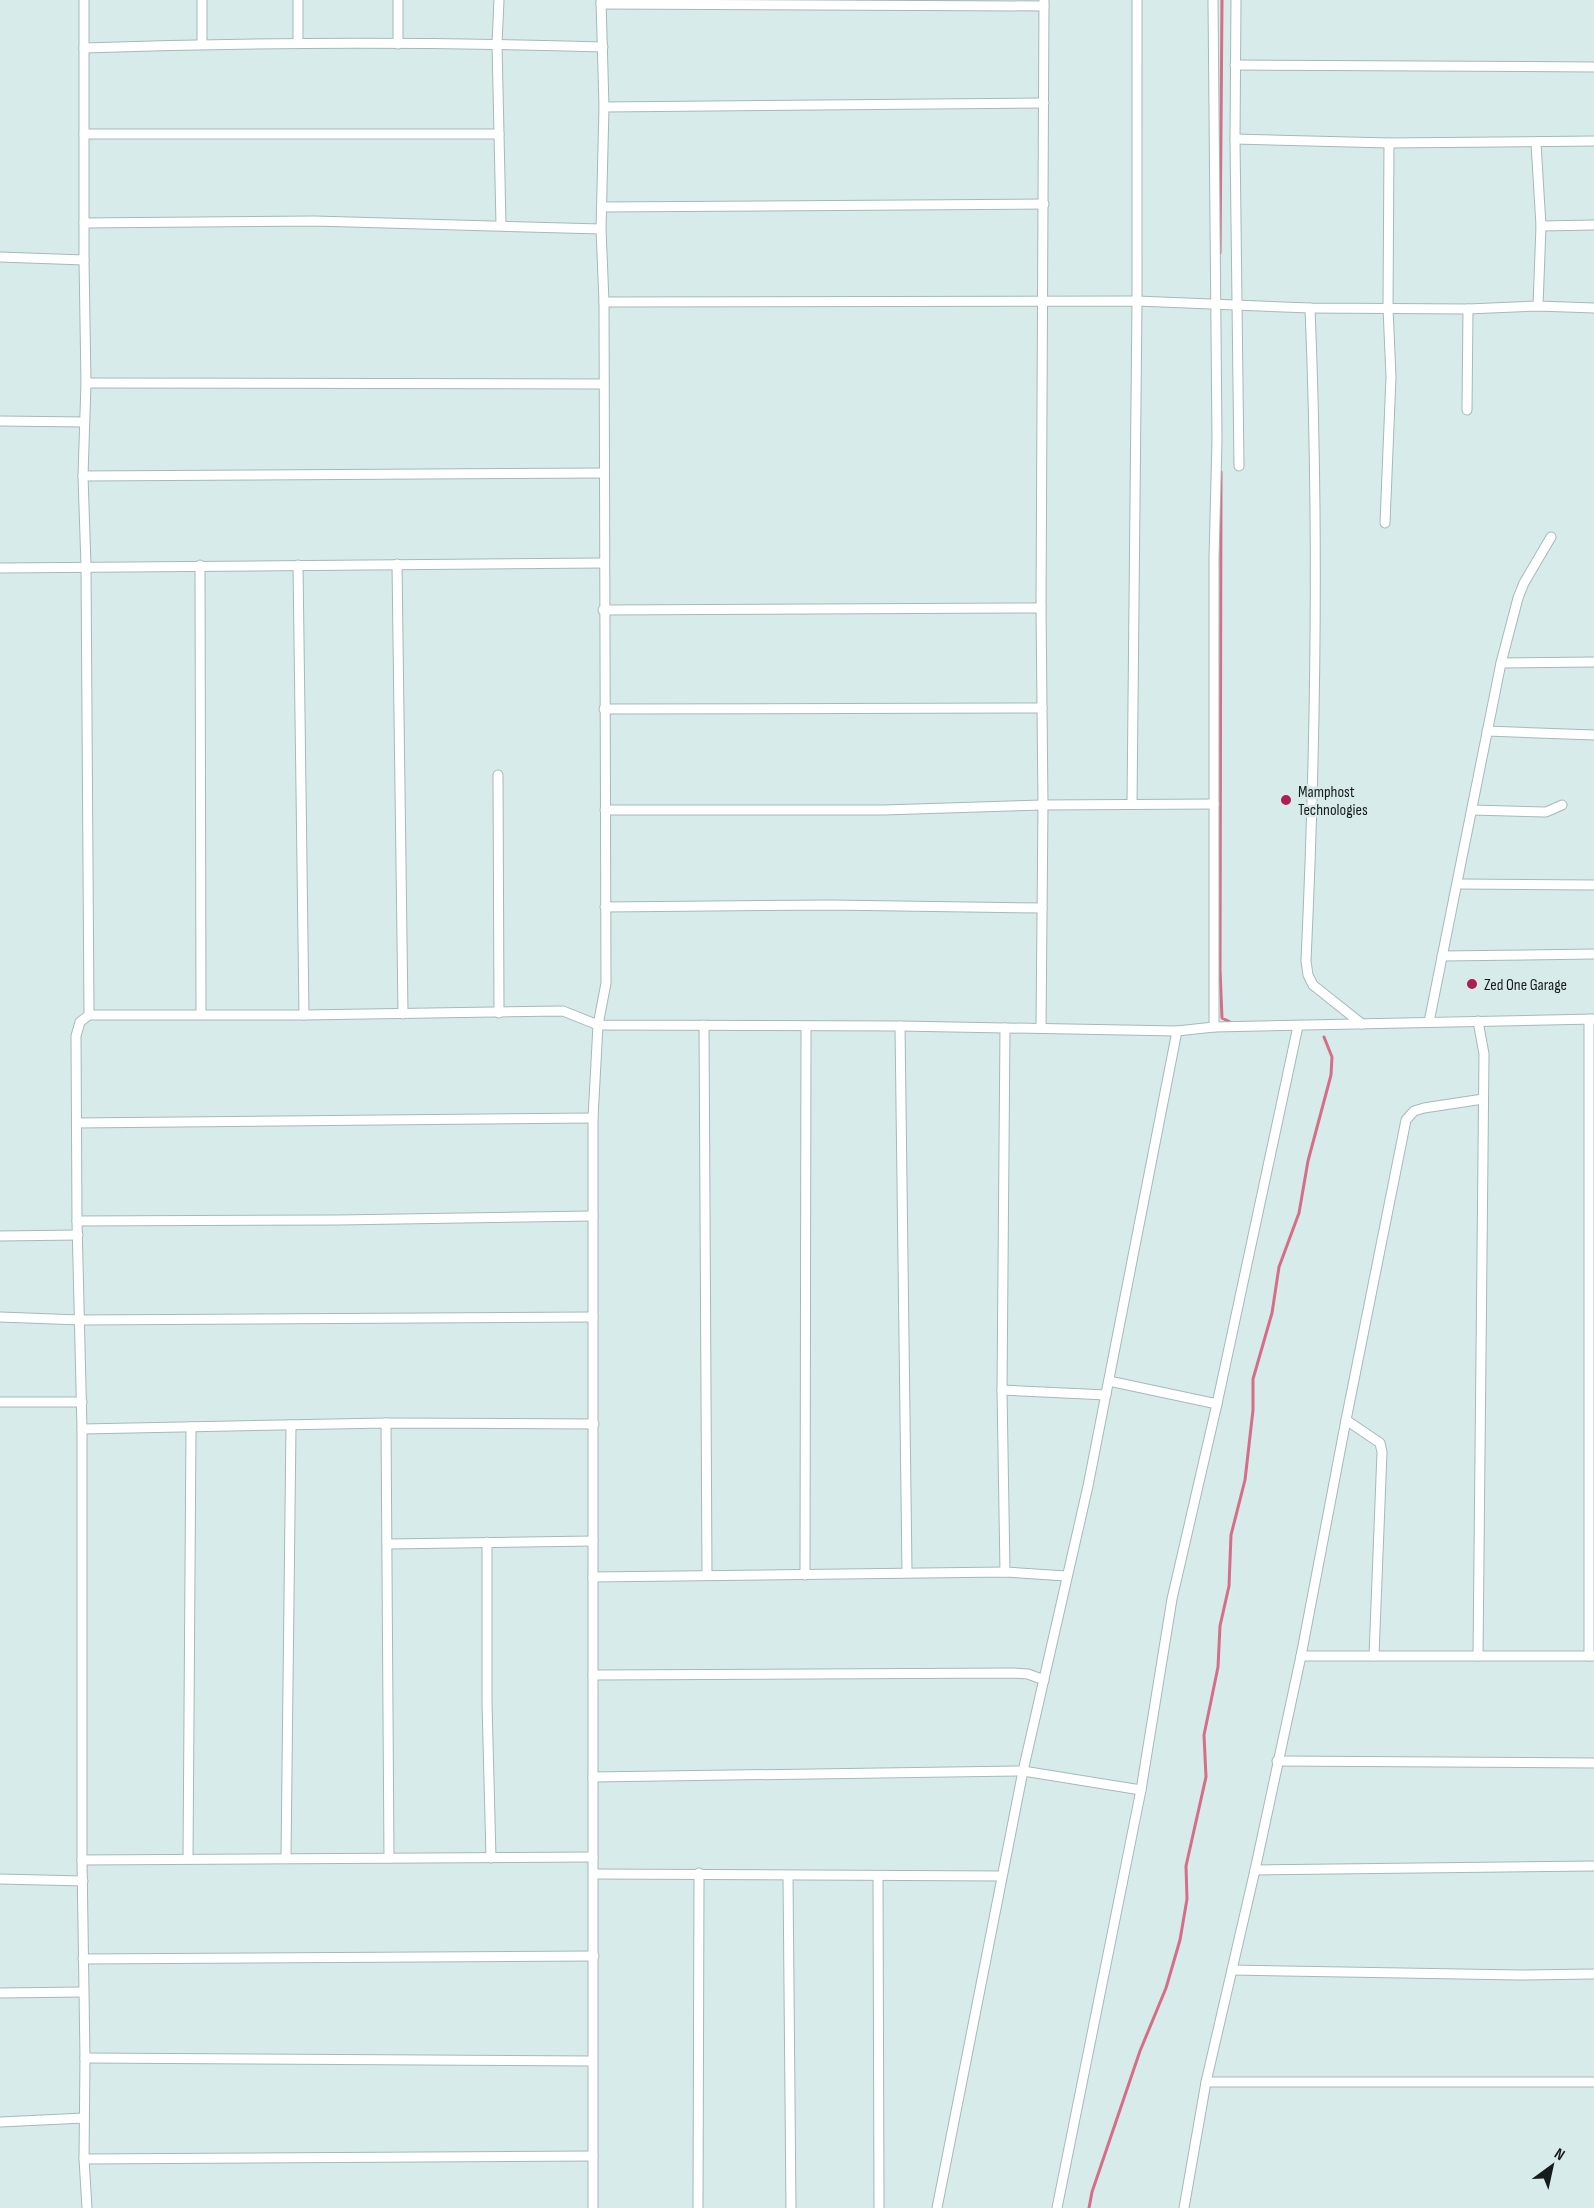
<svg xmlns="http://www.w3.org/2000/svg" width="1594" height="2208" viewBox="0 0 1594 2208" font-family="'Sofia Sans Condensed',sans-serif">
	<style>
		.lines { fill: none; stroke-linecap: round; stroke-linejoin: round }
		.stream { stroke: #d46f87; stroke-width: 3 }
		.minor-casing { stroke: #a6b9b8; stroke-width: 11 }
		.minor { stroke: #fff; stroke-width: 9 }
		.poi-dot { fill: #ae1e51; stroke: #d7ebea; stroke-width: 2 }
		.labels { text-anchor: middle; stroke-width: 5; stroke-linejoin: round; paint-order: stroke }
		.poi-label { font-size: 16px; fill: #151c1b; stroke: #d7ebea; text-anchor: start }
	</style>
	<rect width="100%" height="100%" fill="#d7ebea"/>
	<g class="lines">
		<g class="stream">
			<polyline points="1220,253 1222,0"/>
			<polyline points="1221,472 1220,969 1222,1018 1232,1023"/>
			<polyline points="1089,2208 1092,2192 1140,2051 1166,1988 1180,1940 1187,1899 1186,1866 1206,1777 1204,1735 1218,1667 1220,1626 1229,1586 1231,1535 1245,1480 1253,1410 1253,1379 1272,1313 1279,1267 1299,1213 1308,1161 1331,1075 1332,1057 1324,1037"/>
		</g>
		<defs>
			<g id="minor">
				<polyline points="84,0 84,260 86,383 83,476 86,566 89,1015 80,1022 76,1036 77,1221 82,1429 82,1860 85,2058 84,2159 87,2208"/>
				<polyline points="202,0 202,44"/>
				<polyline points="499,0 497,44 499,134"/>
				<polyline points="1213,0 1217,440 1214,558 1214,1027"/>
				<polyline points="1236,0 1235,139 1239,466"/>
				<polyline points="601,4 1044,6"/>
				<polyline points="298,43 298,0"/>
				<polyline points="398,44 398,0"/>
				<path d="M84,48C257,42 430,42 603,47"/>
				<polyline points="1235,65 1594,67"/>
				<polyline points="604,107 1044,103"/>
				<polyline points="84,134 499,134 501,225"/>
				<polyline points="1235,139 1389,143 1594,141"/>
				<polyline points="1536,143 1541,226 1538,306"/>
				<polyline points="602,207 1044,204"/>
				<polyline points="84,223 314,221 601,229"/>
				<polyline points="1541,226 1594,225"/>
				<polyline points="0,257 84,260"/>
				<polyline points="604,302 1137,301 1310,308 1468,309 1538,306 1594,308"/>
				<path d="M1310,308C1319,526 1316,744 1306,961L1308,975L1313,985L1362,1024"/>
				<polyline points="86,383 603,384"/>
				<polyline points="1467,410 1468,309"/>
				<polyline points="0,421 84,422"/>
				<polyline points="83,476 604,473"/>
				<polyline points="1385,523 1391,377 1388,308 1389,143"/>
				<polyline points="397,564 403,1014"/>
				<polyline points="200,565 201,1014"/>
				<polyline points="298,565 304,1015"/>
				<polyline points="0,568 604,563"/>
				<polyline points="603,610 1041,608"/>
				<polyline points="1501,663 1594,662"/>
				<polyline points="604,709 1042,708"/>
				<polyline points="1487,731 1594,735"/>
				<polyline points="498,775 499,1013"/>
				<polyline points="1132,804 1137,301 1137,0"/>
				<polyline points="605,810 884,810 1043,805 1214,804"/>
				<polyline points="1472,810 1546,812 1562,805"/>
				<polyline points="1458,884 1594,885"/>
				<polyline points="605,907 831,905 1042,908"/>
				<polyline points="1442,956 1594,954"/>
				<polyline points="89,1015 304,1015 563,1011 598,1025 900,1026 1177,1031 1214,1027 1594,1019"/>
				<polyline points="1478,1021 1484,1054 1478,1656"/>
				<polyline points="1429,1022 1501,663 1518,598 1524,583 1551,537"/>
				<polyline points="704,1025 707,1575"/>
				<polyline points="900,1026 907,1572"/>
				<polyline points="1041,1028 1043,805 1041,608 1044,0"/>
				<polyline points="77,1123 593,1118"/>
				<polyline points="77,1221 338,1220 593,1216"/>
				<polyline points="0,1236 78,1235"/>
				<polyline points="0,1317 80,1320 593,1317"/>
				<polyline points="1109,1381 1217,1404"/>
				<polyline points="1002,1390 1106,1395"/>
				<polyline points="0,1402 82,1402"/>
				<polyline points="1346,1420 1380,1443 1382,1452 1374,1656"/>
				<polyline points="386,1423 389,1858"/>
				<polyline points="82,1429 386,1423 594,1424"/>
				<polyline points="487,1542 487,1702 491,1858"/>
				<polyline points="388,1544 593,1541"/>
				<polyline points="1005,1572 1002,1390 1005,1028"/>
				<polyline points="805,1575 806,1027"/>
				<polyline points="593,1577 1005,1572 1066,1576"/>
				<polyline points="1301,1656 1593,1656"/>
				<polyline points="1589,1656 1589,1019"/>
				<polyline points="593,1675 1014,1673 1028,1674 1044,1680"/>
				<polyline points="1277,1761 1594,1763"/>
				<polyline points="593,1777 1023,1771 1141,1790"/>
				<polyline points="286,1858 291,1425"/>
				<polyline points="188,1859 191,1427"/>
				<polyline points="82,1860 593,1857"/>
				<polyline points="1255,1870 1594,1866"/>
				<polyline points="594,1874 1001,1876"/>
				<polyline points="788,1876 791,2208"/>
				<polyline points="878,1877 879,2208"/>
				<polyline points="0,1879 83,1881"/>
				<polyline points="83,1959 594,1956"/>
				<polyline points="1232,1970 1519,1975 1594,1974"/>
				<polyline points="0,1993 83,1992"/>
				<polyline points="85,2058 592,2061"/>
				<polyline points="1206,2082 1594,2082"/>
				<polyline points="0,2122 84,2118"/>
				<polyline points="84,2159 593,2156"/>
				<polyline points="593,2208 593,1118 598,1025 606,983 604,302 601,229 604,107 601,0"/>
				<polyline points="698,2208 699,1873"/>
				<polyline points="937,2208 1023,1771 1088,1486 1177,1031"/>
				<polyline points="1057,2208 1141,1790 1172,1599 1217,1404 1298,1026"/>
				<polyline points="1184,2208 1206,2082 1255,1870 1301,1656 1346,1420 1406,1120 1414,1111 1424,1108 1483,1099"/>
			</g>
		</defs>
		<use href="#minor" class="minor-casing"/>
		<use href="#minor" class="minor"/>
	</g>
	<g class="poi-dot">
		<circle cx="1286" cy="800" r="6"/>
		<circle cx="1472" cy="984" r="6"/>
	</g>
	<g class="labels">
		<g class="poi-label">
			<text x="1298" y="797">Mamphost<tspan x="1298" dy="18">Technologies</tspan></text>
			<text x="1484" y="990">Zed One Garage</text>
		</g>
	</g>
	<g transform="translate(1552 2166) rotate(33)" stroke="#d7ebea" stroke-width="4.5" paint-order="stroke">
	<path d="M0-4.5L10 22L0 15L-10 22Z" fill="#151c1b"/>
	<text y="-9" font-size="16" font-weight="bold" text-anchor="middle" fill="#151c1b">N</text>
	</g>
</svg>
